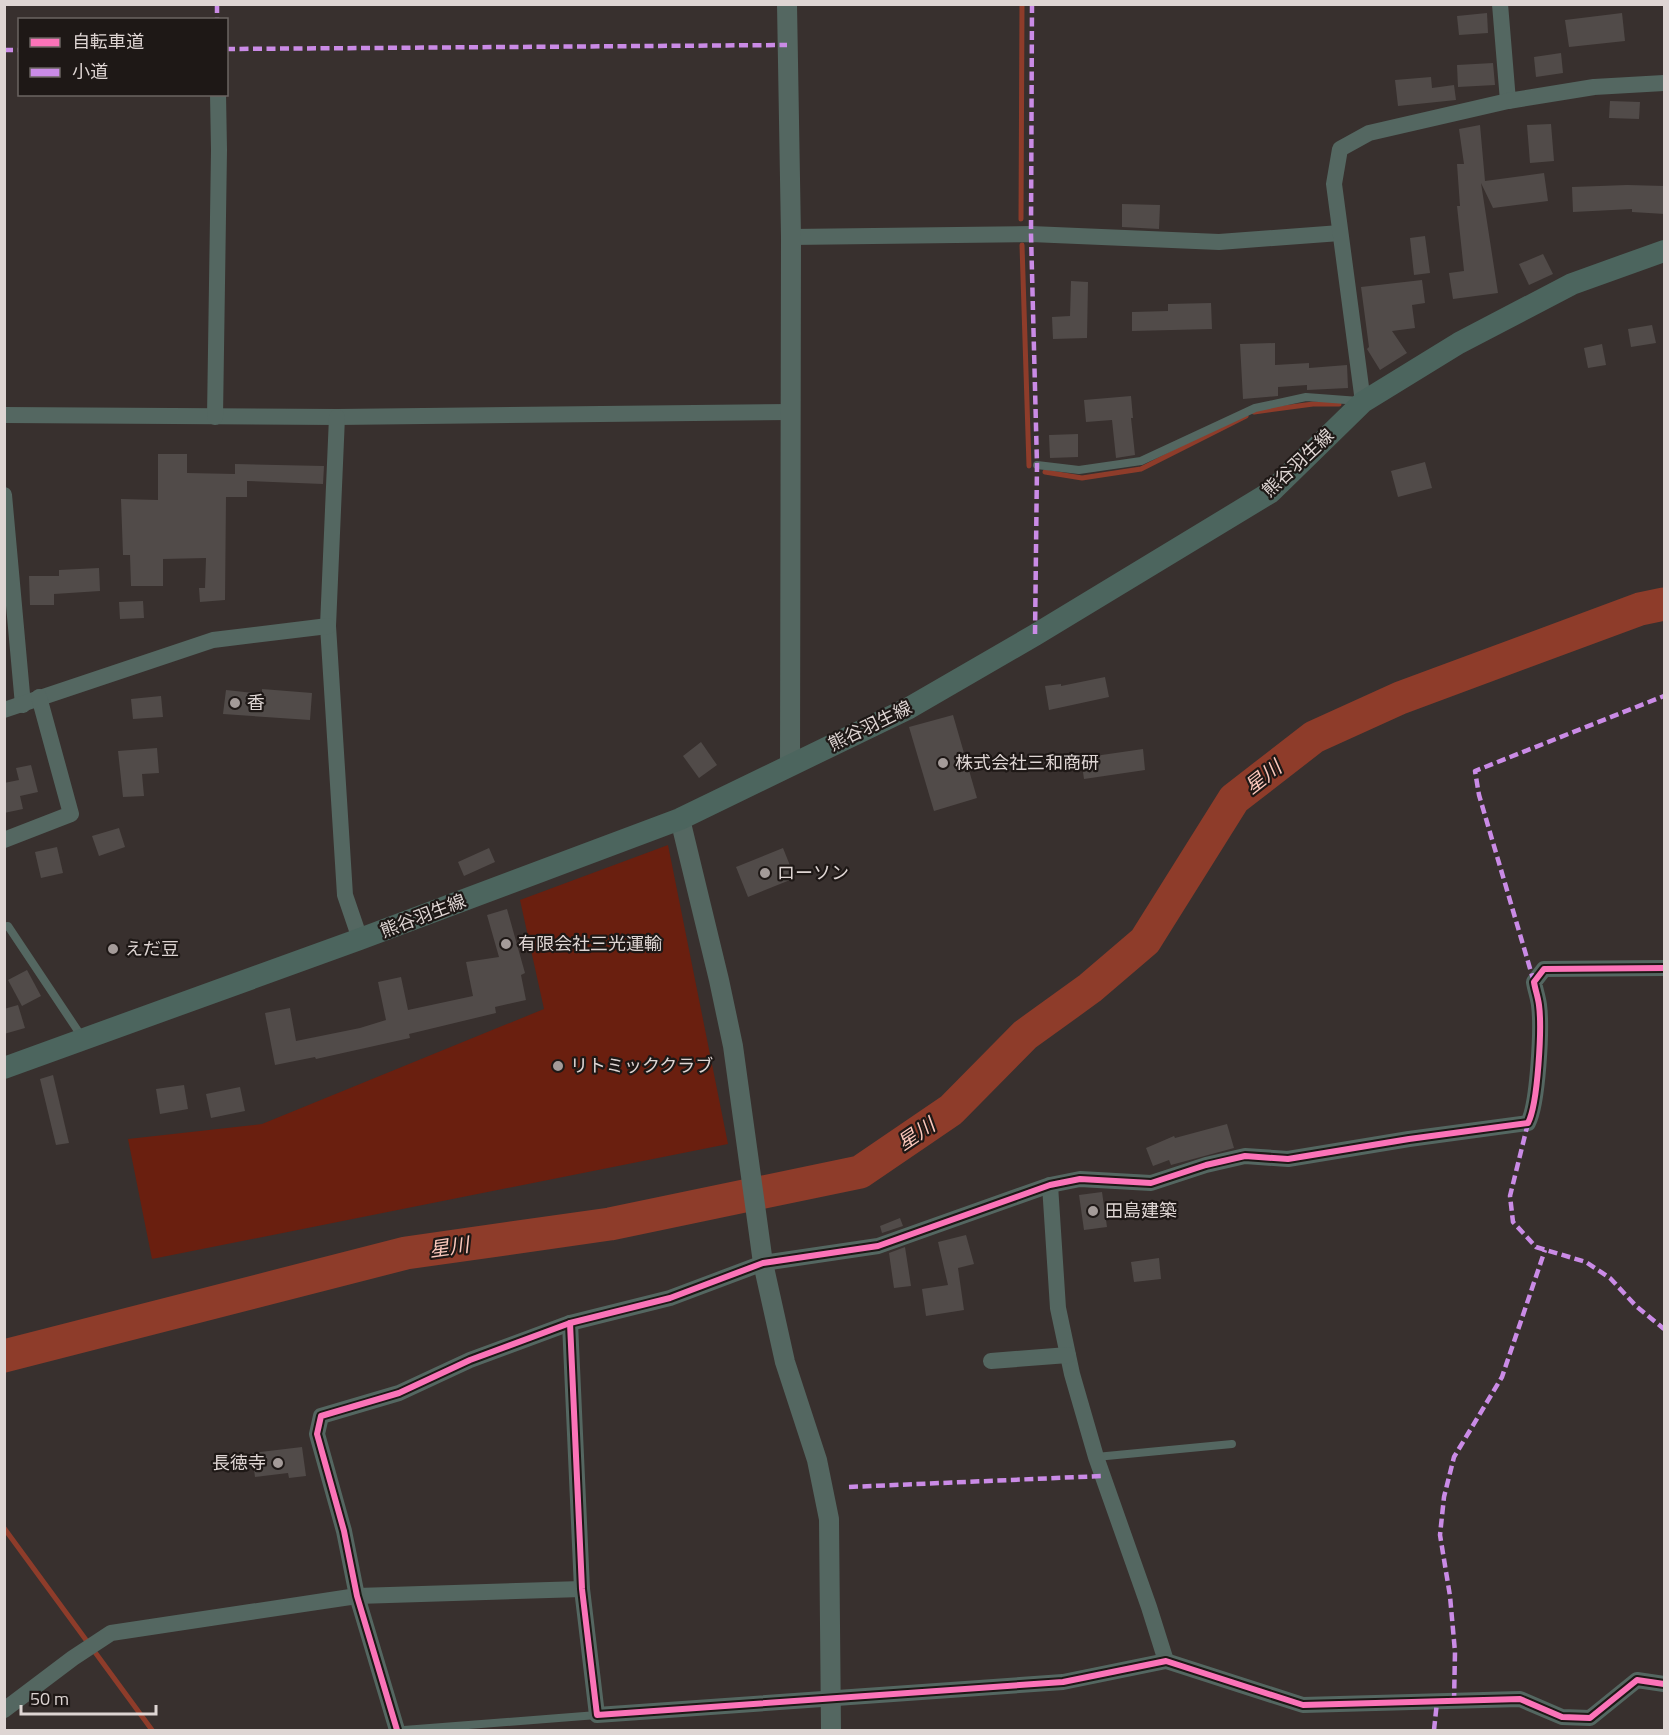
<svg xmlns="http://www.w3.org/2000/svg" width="1669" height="1735" viewBox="0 0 1669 1735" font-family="'Titillium Web','Noto Sans JP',sans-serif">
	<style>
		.green { fill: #6a1f0f }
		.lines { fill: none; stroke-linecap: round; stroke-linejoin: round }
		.stream { stroke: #8e3c2a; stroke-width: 5 }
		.river { stroke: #8e3c2a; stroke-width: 33 }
		.building { fill: #514b49 }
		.service { stroke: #546761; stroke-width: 8 }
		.minor { stroke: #546761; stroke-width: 16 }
		.tertiary { stroke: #546761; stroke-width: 20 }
		.secondary { stroke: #4c655e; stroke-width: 22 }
		.quiet { stroke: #ca8be6; stroke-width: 4.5; stroke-dasharray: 9 4.5; stroke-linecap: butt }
		.cycleway-casing { stroke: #1e1816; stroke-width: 10 }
		.cycleway { stroke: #fb73b8; stroke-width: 6 }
		.poi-dot { fill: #a49b99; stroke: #1e1816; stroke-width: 2 }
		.labels { text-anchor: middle; stroke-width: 4.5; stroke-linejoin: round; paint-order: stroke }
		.street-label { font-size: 18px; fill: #ded5d3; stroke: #1e1816 }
		.poi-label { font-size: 18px; fill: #ded5d3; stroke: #1e1816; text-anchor: start }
		.water-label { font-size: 20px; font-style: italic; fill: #fcc8bc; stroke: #1e1816 }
	</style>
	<rect width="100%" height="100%" fill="#38302e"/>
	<polygon class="green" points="668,845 728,1144 152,1259 128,1139 262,1124 544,1009 520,900"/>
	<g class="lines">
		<g class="stream">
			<polyline points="1021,219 1022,4"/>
			<polyline points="1022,245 1029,466"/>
			<polyline points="1254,412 1313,404 1339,404"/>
			<polyline points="1045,472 1082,478 1141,469 1246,416"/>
			<polyline points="4,1528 152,1730"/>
		</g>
		<polyline class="river" points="4,1356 406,1253 610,1224 860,1172 951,1110 1025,1035 1090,988 1145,941 1234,799 1314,737 1400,698 1640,609 1664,604"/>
	</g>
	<g class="building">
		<polygon points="1487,13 1488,33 1459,35 1457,16"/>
		<polygon points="1622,13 1625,41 1569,47 1565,20"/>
		<polygon points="1561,53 1563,73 1536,77 1534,57"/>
		<polygon points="1493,63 1495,85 1458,87 1457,65"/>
		<polygon points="1431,77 1432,88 1454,85 1456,100 1398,106 1395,80"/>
		<polygon points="1610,101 1640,102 1639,119 1609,118"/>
		<polygon points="1551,124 1554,161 1530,163 1527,125"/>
		<polygon points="1480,125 1485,181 1544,173 1548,201 1493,208 1481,183 1498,293 1453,299 1449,273 1464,271 1457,206 1460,206 1457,164 1464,164 1459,129"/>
		<polygon points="1627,185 1665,186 1665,214 1632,212 1632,209 1573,212 1572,187"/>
		<polygon points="1122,204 1160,205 1159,229 1122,227"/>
		<polygon points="1425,236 1430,273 1414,275 1410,238"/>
		<polygon points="1543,254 1553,274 1529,285 1519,264"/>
		<polygon points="1422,280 1425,303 1412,305 1415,328 1392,331 1407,353 1380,370 1367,349 1369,347 1361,287"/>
		<polygon points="1071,281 1088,282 1087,338 1053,339 1052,317 1070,316"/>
		<polygon points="1211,303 1212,329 1132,331 1132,312 1168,311 1168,304"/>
		<polygon points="1652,325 1656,343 1631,347 1628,329"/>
		<polygon points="1275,343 1275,365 1309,363 1309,368 1347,365 1348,388 1307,390 1307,385 1278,387 1278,396 1243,399 1240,344"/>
		<polygon points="1602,344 1606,365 1588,368 1584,348"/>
		<polygon points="1131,396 1133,418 1131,418 1135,455 1116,458 1112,420 1086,422 1084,400"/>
		<polygon points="1078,434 1078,457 1050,458 1049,435"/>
		<polygon points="158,454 187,454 187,473 235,474 235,464 324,466 323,484 247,481 247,497 226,497 225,600 200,602 199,588 205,588 206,558 163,559 163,586 131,586 130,555 123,555 121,499 158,500"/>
		<polygon points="1425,462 1432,488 1398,497 1391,471"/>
		<polygon points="99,568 100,591 54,594 54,605 30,605 29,576 59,576 59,570"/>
		<polygon points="143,601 144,618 120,619 119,602"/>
		<polygon points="1105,677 1109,697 1049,710 1045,686 1061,684 1061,686"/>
		<polygon points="262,689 312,693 310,720 223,714 226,690 262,694"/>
		<polygon points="161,696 163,717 133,719 131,699"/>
		<polygon points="953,715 977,798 934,811 909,727"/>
		<polygon points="701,742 717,765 699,778 683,756"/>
		<polygon points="157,748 159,773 142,774 144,796 123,797 118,751"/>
		<polygon points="1143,749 1145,770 1084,779 1081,758"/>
		<polygon points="31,765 38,792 20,796 23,809 4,813 4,783 19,780 16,768"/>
		<polygon points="119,828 125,847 99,856 92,836"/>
		<polygon points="57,847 63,873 41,878 35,852"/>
		<polygon points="489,848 495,862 464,876 458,862"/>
		<polygon points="783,848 795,878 748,897 736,867"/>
		<polygon points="507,909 525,973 521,975 526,1000 495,1007 496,1013 409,1034 410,1038 316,1059 315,1057 275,1065 265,1013 290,1008 296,1041 360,1028 386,1020 378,982 401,977 408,1010 473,996 466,962 499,957 487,915"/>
		<polygon points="27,970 41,996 22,1006 8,980"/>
		<polygon points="18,1005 25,1028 4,1034 4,1009"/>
		<polygon points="53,1075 69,1143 56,1145 40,1079"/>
		<polygon points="184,1085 188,1109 160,1114 156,1089"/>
		<polygon points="240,1087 245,1111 211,1118 206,1094"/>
		<polygon points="1227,1124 1234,1148 1171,1165 1169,1160 1153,1166 1146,1148 1174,1136 1175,1138"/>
		<polygon points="1102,1192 1107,1227 1084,1230 1079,1195"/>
		<polygon points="900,1218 903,1226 882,1233 880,1226"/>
		<polygon points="966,1235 974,1264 958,1268 964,1310 926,1316 922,1289 948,1285 938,1242"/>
		<polygon points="905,1247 911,1286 894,1288 889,1253"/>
		<polygon points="1159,1258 1161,1279 1134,1282 1131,1262"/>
		<polygon points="302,1447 306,1476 289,1478 288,1473 255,1477 252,1453"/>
	</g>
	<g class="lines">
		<g class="service">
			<polyline points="1037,465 1079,470 1141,461 1255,408 1306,397 1359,401"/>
			<polyline points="4,927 8,926 82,1037"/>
			<polyline points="1096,1457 1232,1444"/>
			<polyline points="404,1730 597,1715"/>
		</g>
		<g class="minor">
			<polyline points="1500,4 1508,101"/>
			<polyline points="791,237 1031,234 1219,242 1340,233"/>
			<polyline points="1363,402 1334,184 1340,149 1369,133 1508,101 1594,87 1664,83"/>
			<polyline points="4,415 337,417 790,412"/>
			<polyline points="215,417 219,150 218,94"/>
			<polyline points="337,417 328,626 345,895 360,939"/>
			<polyline points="4,495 23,705"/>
			<polyline points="4,710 213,640 328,626"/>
			<polyline points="4,840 71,814 39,697"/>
			<polyline points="1050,1185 1058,1308 1072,1374 1096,1457 1149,1607 1166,1661"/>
			<polyline points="570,1323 582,1589 597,1715 1063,1682 1166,1661 1303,1705 1520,1699 1562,1717 1590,1718 1637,1680 1664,1684"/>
			<polyline points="991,1361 1068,1355"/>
			<polyline points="4,1710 73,1658 111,1633 357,1596 582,1589"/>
			<path d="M397,1730L357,1596L344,1531L317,1434L321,1416L399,1393L470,1360L570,1323L670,1298L763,1263L878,1246L1050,1185L1080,1179L1151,1183L1206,1165L1245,1156L1288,1159L1409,1139L1528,1123C1538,1104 1542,1028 1539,1005C1538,997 1535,989 1534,982L1544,969L1664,968"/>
		</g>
		<g class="tertiary">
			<polyline points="787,4 791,237 790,765"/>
			<polyline points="680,819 719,980 733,1046 763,1263 785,1362 817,1460 829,1519 831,1730"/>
		</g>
		<polyline class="secondary" points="4,1068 360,939 680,819 909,708 1035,635 1271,492 1363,402 1459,343 1572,284 1664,251"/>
		<g class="quiet">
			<polyline points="217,4 217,20"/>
			<polyline points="1032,4 1031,234 1037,465 1035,635"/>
			<polyline points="226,49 787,45"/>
			<polyline points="4,50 20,50"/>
			<polyline points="1534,982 1479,795 1475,771 1664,696"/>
			<polyline points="1528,1123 1510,1196 1513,1222 1536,1247 1586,1262 1610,1278 1636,1306 1664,1329"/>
			<polyline points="849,1487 1102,1476"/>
			<polyline points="1454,1702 1455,1652 1450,1596 1440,1535 1444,1497 1454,1457 1502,1377 1545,1250"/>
			<polyline points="1434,1730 1437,1702"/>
		</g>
		<defs>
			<g id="cycleway">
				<polyline points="570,1323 582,1589 597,1715 1063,1682 1166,1661 1303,1705 1520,1699 1562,1717 1590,1718 1637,1680 1664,1684"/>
				<path d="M397,1730L357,1596L344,1531L317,1434L321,1416L399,1393L470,1360L570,1323L670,1298L763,1263L878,1246L1050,1185L1080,1179L1151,1183L1206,1165L1245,1156L1288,1159L1409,1139L1528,1123C1538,1104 1542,1028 1539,1005C1538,997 1535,989 1534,982L1544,969L1664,968"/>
			</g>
		</defs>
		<use href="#cycleway" class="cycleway-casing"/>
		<use href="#cycleway" class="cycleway"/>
	</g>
	<g class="poi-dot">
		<circle cx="235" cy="703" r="6"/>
		<circle cx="943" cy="763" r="6"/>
		<circle cx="765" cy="873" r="6"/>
		<circle cx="506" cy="944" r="6"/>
		<circle cx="113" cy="949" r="6"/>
		<circle cx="558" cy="1066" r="6"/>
		<circle cx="1093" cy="1211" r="6"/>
		<circle cx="278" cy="1463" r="6"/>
	</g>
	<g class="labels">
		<g class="street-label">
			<text transform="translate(1298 463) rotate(-43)" y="6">熊谷羽生線</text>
			<text transform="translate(870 726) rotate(-26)" y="6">熊谷羽生線</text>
			<text transform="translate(423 916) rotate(-21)" y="6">熊谷羽生線</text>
		</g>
		<g class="poi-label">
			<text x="247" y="709">香</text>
			<text x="955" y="769">株式会社三和商研</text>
			<text x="777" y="879">ローソン</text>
			<text x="518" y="950">有限会社三光運輸</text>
			<text x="125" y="955">えだ豆</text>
			<text x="570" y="1072">リトミッククラブ</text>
			<text x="1105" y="1217">田島建築</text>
			<text x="266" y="1469" text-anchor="end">長徳寺</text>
		</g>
		<g class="water-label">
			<text transform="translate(1263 777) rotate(-38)" y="7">星川</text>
			<text transform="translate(916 1134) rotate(-34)" y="7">星川</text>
			<text transform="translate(449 1247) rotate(-8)" y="7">星川</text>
		</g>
	</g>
	<rect width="1669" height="1735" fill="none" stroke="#ded5d3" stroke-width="12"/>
	<rect x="18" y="18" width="210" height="78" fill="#1e1816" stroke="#6b6462" stroke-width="1.5"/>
	<rect x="30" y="38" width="30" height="9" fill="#fb73b8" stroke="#6b6462" stroke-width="1.5"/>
	<text x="72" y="48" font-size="18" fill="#ded5d3">自転車道</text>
	<rect x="30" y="68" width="30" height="9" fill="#ca8be6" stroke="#6b6462" stroke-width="1.5"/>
	<text x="72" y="78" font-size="18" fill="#ded5d3">小道</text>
	<path d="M21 1705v9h135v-9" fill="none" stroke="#ded5d3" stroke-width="3"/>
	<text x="30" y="1705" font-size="18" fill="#ded5d3" stroke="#1e1816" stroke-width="4.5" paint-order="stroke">50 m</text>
</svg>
